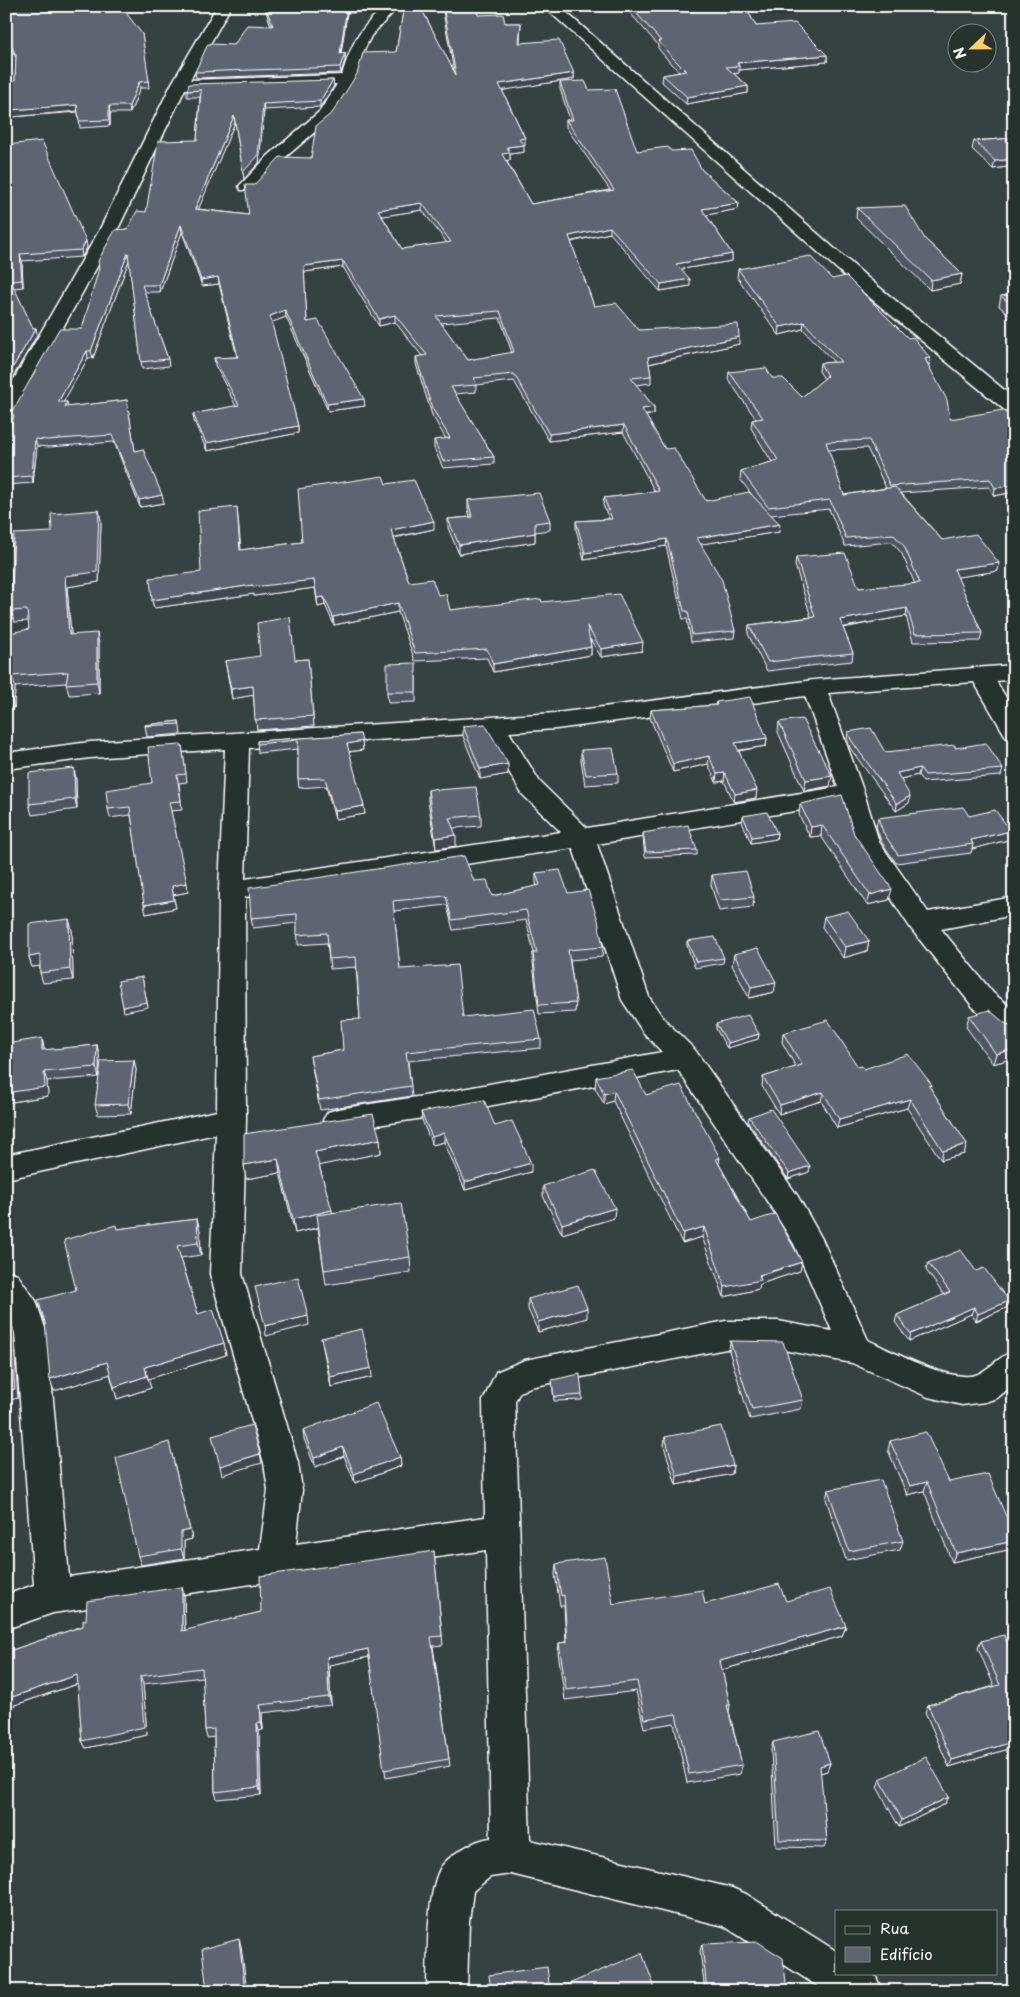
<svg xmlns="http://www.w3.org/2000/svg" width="1020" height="1997" viewBox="0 0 1020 1997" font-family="'Playpen Sans',sans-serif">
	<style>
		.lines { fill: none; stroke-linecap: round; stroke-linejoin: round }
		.minor-casing { stroke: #fff; stroke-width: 3 }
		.minor { fill: #26332d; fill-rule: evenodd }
		.wall { fill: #505763; stroke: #fff; fill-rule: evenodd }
		.shaded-wall { fill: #414750; stroke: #fff }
		.building { fill: #5d6573; stroke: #fff; fill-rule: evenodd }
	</style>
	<rect width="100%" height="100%" fill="#364242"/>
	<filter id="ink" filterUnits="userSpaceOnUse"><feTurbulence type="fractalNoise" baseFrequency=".02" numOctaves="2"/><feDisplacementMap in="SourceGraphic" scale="10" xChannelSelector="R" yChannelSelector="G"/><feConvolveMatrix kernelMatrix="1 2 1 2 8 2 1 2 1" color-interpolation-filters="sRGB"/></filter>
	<g filter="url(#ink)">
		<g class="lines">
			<defs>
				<g id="minor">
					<path d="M217,6H231L190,80L342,75C353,40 358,32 384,6H399L371,36L364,50L356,79L332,117L280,162L253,190H241L239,186L268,156L320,111L337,84L185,89L117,231L16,411L13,415L6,417V393L99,231L171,85Z"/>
					<polygon points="543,6 559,6 868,278 1014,398 1014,414 1007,412 856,286"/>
					<path d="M1014,665V679L996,681L1014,711V740L1006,737L974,682L828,693L864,793L879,842L928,912L1014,897V915L941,929L993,993L1014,1010V1036L1004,1033L973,1007L912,930L854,843L843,803L597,844L649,997L663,1018L695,1050L797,1195L822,1239L868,1340C891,1351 954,1385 978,1374C991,1368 999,1356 1014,1351V1384L997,1398L985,1402L962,1405L928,1397L852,1363L778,1349H726L530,1387L520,1392L515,1401L530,1840L732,1888L746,1894L836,1951V1973H871L876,1977L882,1991H825L724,1926L511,1874L490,1877L473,1891L469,1921L467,1991H427C428,1960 426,1895 440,1869C448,1855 476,1839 491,1838L486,1550L53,1613L6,1629V1595L34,1585L15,1334L10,1315L6,1309V1270L17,1274L36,1301L47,1334L69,1577L260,1549L268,1490L264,1463L210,1274L216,1134L6,1179V1155L217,1111L219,890L225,749L90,758L6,769V753L90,742L556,713L814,680ZM805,696L838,787L587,828L540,782L509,732L556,729ZM486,733L522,794L561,832L245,879L249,748ZM573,848L622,1000L643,1032L662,1052L430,1095L338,1109L328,1112L323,1120L328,1128L338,1131L430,1117L678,1070L775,1213L794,1244L832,1331L778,1321H726L525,1360L496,1372L483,1401L485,1517L296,1544L302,1490L298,1463L242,1274L246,1119L245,897Z"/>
				</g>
			</defs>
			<use href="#minor" class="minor-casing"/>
			<use href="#minor" class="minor"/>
		</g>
		<g class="wall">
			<polygon points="6,6 142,34 149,88 140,88 130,113 110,113 110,126 80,128 78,112 11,117 6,106 6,82 15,81 16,58 6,39"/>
			<polygon points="264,6 382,6 375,12 347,13 341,54 345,53 345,60 341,73 196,78 195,72 234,45 271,26"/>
			<path d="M395,6H420L454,72L442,6H476L478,15L505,23H521L520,43L574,73V79L502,90L525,138V145H523L524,152L510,154V160H506L531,204L610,190L566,127V120H570L560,89V82L589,90L637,151H671L702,170L739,203L738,209L706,215L732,254V261L682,269L690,286L660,291L610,233L571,242L594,306L639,330L739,344L649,364L651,376V383L636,385L654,407V414L646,416L665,449L706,501L752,495L740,479L741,471L772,462L751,428L752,420L756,419L728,379L729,372L772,378L802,397L824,379L819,371L820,363L834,362L803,329L779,335L737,277L738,269L832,279L908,338L930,358L929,366L950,419L1014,422V492L994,496L989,487L901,493L942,540L998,571L957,577L982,633L980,641L913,642L906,616L843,628L853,653L852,661L767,671L748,634L749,625L811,617L795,565L796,557L859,588L915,584L902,554L892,542L845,546L829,509L771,515L779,532L701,544L735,631L734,638L691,642L687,619H683L666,546L584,560L576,529V521L609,519L603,505L604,498L655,492L623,432L549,441L514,381L476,385V392L455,394L494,457V464L443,468L434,448V440L446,439L432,415L416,364V357L422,356L395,322L379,326L343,267L304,272L307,321L365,406L328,411L286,317L271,322L298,426V433L207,451L194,421L193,414L236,406L215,365L214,358L237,357L219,284L202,286L182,232L160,292H144L168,359L169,366L142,369L129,260L93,358H88L63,402H67L68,407L127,400L135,451L164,503L140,507L114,442L49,447L37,446L33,483L6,485V447L12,422H6V411L12,410L82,329L128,229L146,212L197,140L200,97H187V91L333,80L334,86L320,107L264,110L259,163L244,179L235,122L198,209L249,215L254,185L311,158L333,112L396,52L403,12H396ZM422,210L447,243L402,249L382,216ZM500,318L512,353L468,360L441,323ZM867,448L886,488L844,495L828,450Z"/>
			<polygon points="624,6 745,6 756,26 827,55 827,62 739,70 739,73 734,74 748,86 748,93 686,104 662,82 663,75 680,72 671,64 658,48 658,45"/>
			<polygon points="1014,138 1014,166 993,169 972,149 974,141"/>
			<polygon points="6,145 87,247 82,257 22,261 23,287 14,288 33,328 36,328 37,335 6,389"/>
			<polygon points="857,208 925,239 962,274 960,284 930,290 856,218"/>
			<polygon points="1014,294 1014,319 999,306 1001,296"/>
			<polygon points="386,484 434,529 394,538 409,582 438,595 450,610 542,602 642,651 601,657 590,639 591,647 591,655 493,672 487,658 415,661 398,612 334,625 325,605 318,607 315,588 254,596 254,594 154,608 152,600 201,572 237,507 241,550 302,542"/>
			<polygon points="468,500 550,521 550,530 535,532 535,542 459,554 448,528 448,519 470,517 468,509"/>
			<polygon points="99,510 101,521 99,582 67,587 71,635 99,644 99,693 69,695 66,683 15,687 14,708 6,708 6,637 10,637 29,629 29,621 14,622 11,611"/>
			<polygon points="308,659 314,726 257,730 253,695 232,699 225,661 295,660"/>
			<polygon points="416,674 416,702 388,703 387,692"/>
			<polygon points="716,702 767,738 766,746 739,751 756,798 734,802 724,781 716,782 708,764 673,772 650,718 651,710 715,705"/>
			<polygon points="179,721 181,734 147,737 145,725"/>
			<polygon points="779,722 830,786 804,791 778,732"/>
			<polygon points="463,726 508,774 480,779 463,736"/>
			<polygon points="848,732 885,752 955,748 1003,769 1001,776 923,782 918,775 901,779 909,803 896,811 850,748 847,739"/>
			<polygon points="360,734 363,750 349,752 365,814 335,819 326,786 299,788 298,779 298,749 258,753 257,741"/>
			<polygon points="182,745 187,782 179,783 182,810 171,811 188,892 173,895 176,908 146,914 131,815 110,818 108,809 152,783"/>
			<polygon points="581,750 618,773 618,783 585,785 581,760"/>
			<polygon points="76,779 77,809 32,815 29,804"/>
			<polygon points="428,790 437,790 481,815 481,826 453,828 456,846 436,849 428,801"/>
			<polygon points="800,804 854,834 889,900 867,905 821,836 810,837 799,815"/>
			<polygon points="743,816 777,833 776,839 751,843 742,822"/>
			<polygon points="969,816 1011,831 1008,840 972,849 971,853 896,863 881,841 876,827 878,818"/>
			<polygon points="643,833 697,850 697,855 645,857 643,838"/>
			<polygon points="536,873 568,893 603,947 602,957 570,960 576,1003 575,1012 539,1014 533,963 533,953 534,953 526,920 453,930 447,905 394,911 400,969 463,1017 541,1039 541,1048 408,1061 412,1096 320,1110 310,1056 343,1050 360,1019 356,967 330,969 327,943 298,945 297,923 253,928 251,918 474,881 492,896 537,886 536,883"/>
			<polygon points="712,875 754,897 753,907 719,911 711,885"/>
			<polygon points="1014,907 1014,921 1011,918"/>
			<polygon points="824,917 869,941 867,951 843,958 822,927"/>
			<polygon points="72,930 73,980 43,983 40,973 40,966 32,967 29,957"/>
			<polygon points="687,941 724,958 723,963 695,968 687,946"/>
			<polygon points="734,954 774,992 749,998 732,965"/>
			<polygon points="1014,983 1014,1005 1006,995 1009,985"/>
			<polygon points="969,1016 1014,1026 1014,1058 993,1064 966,1027"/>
			<polygon points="716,1024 759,1034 758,1039 727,1048 716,1029"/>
			<polygon points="783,1033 858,1067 932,1085 931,1089 967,1144 964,1154 941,1160 907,1108 837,1128 821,1101 779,1114 762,1086 763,1077 796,1067 782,1042"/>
			<polygon points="42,1038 44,1050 97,1045 99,1055 99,1077 47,1081 48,1096 6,1103"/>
			<polygon points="134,1060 136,1070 131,1114 98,1115 95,1105"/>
			<polygon points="596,1077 646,1095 719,1164 751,1222 800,1271 760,1284 759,1289 724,1297 702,1237 682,1243 613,1101 604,1104 595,1088"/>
			<polygon points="421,1112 495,1126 531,1172 465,1190 444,1142 432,1145 422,1120"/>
			<polygon points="749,1117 809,1172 788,1179 748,1122"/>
			<polygon points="380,1139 381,1153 319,1165 332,1212 410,1257 411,1272 326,1285 318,1228 295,1233 280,1173 246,1179 244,1165"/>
			<polygon points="1014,1179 1014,1189 1011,1186"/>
			<polygon points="543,1186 614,1218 562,1234 543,1196"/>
			<polygon points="197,1219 200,1231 201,1255 181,1258 198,1314 224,1343 226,1355 148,1379 151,1388 117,1399 110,1374 54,1391 50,1379 76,1290 117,1229"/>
			<polygon points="928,1263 976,1271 1006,1308 976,1321 971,1314 909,1341 895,1322 897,1315 944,1295 926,1270"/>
			<polygon points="528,1299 587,1318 538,1332 528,1309"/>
			<polygon points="321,1338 372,1377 331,1387"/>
			<polygon points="730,1341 803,1400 801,1409 750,1419 729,1351"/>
			<polygon points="552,1380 582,1395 582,1400 554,1401"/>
			<polygon points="303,1430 400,1457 401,1466 355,1483 344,1456 315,1467 304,1439"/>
			<polygon points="665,1437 733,1465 732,1474 676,1485 664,1446"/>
			<polygon points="890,1441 949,1482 1012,1549 952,1562 924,1491 907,1495 888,1450"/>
			<polygon points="171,1451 192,1539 184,1541 184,1558 141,1565 138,1556"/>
			<polygon points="828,1490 903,1541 900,1550 846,1560 826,1499"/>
			<polygon points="434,1551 443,1645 433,1646 450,1766 386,1778 369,1657 329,1665 331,1705 262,1713 263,1730 259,1731 261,1795 217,1799 215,1792 214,1737 207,1738 205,1730 203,1677 143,1684 147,1735 86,1748 82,1741 78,1684 6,1708 6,1652 83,1626 86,1620 182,1587 184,1596 185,1631 261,1612"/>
			<polygon points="556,1564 613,1604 705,1604 786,1601 846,1626 842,1636 722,1670 730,1705 729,1711 742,1765 740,1774 687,1783 674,1723 644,1728 636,1691 565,1700 558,1652 559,1643 566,1642 564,1606 560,1606 555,1574"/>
			<polygon points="981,1641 1014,1659 1014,1769 1005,1750 949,1767 925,1712 928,1705 994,1686 978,1648"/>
			<polygon points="773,1742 830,1763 827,1771 820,1773 827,1841 824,1848 776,1847 771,1750"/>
			<polygon points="880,1779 949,1797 945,1804 899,1827 877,1787"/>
			<polygon points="702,1944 787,1991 705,1991 700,1951"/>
		</g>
		<g class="shaded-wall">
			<polygon points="375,6 382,6 375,12"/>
			<polygon points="347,7 347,13 340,60 340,54"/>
			<polygon points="345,53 345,60 341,73 340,67"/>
			<polygon points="827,55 827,62 739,70 739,66 737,63"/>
			<polygon points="574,73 574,79 499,91 499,84"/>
			<polygon points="333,80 334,86 320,107 320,101"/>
			<polygon points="139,82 140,88 130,113 129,106"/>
			<polygon points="748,86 748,93 686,104 687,97"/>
			<polygon points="263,104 264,110 259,163 244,179 243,172"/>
			<polygon points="77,105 78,111 11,117 10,110"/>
			<polygon points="109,106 110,113 110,126 109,120"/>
			<polygon points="234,116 235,122 196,215 195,209"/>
			<polygon points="524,145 524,152 510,154 510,160 502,161 502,154 507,147"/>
			<polygon points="1014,159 1014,166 993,169 995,161"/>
			<polygon points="422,203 422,210 378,217 378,210"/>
			<polygon points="739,203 738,209 702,216 702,209"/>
			<polygon points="181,225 182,232 160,292 159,285"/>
			<polygon points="610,227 610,233 568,242 569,236"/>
			<polygon points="86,241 87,247 82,257 81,250"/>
			<polygon points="128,253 129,260 93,358 91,351"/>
			<polygon points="20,254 22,261 23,287 22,280"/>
			<polygon points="732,254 732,261 676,270 676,264"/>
			<polygon points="343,261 343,267 304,272 304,266"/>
			<polygon points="962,274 960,284 930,290 931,280"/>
			<polygon points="218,277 219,284 202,286 201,280"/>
			<polygon points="690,279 690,286 660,291 661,284"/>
			<polygon points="285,310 286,317 270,323 270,316"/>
			<polygon points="395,315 395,322 379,326 379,319"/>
			<polygon points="804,322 803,329 779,335 780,327"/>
			<polygon points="36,328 37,335 6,389 6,379"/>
			<polygon points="739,337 739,344 648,364 648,357"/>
			<polygon points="87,351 88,358 59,410 58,402"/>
			<polygon points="930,358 929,366 925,359"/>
			<polygon points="364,399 365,406 328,411 327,404"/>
			<polygon points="654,407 654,414 642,416 642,409"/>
			<polygon points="624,425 623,432 549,441 549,434"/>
			<polygon points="298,426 298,433 207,451 206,443"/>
			<polygon points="35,439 37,446 33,483 32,476"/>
			<polygon points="1014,485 1014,492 994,496 995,488"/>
			<polygon points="162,495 164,503 140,507 139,500"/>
			<polygon points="99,510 101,521 99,582 67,587 72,646 69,635 65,576"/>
			<polygon points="434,521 434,529 391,538 391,530"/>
			<polygon points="780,524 779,532 696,545 697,538"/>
			<polygon points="535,533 535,542 459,554 459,545"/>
			<polygon points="667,539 666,546 584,560 585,553"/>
			<polygon points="999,563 998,571 952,578 954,569"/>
			<polygon points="314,580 315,588 254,596 254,594 154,608 152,600 253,585"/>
			<polygon points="324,597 325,605 318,607 317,598"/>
			<polygon points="398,603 398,612 334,625 333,617"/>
			<polygon points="907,608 906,616 839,628 840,620"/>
			<polygon points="97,633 99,644 99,693 97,682"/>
			<polygon points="643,642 642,651 601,657 601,649"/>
			<polygon points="591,647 591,655 493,672 493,664"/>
			<polygon points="12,676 15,687 14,708 11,697"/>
			<polygon points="253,686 254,695 232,699 231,689"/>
			<polygon points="767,738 766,746 734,751 735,743"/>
			<polygon points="362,741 363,750 347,752 347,744"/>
			<polygon points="709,756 708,764 673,772 673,764"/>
			<polygon points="508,764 508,774 480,779 480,769"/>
			<polygon points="74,768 76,779 77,809 75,799"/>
			<polygon points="920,768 918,775 896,780 897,773"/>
			<polygon points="725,773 724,781 716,782 717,774"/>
			<polygon points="832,776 830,786 804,791 806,780"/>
			<polygon points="757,790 756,798 734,802 735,794"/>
			<polygon points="910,796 909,803 896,811 897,804"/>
			<polygon points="364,806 365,814 335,819 334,811"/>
			<polygon points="822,825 821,836 810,837 811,827"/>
			<polygon points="1011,831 1008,840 972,849 973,844 971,840"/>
			<polygon points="777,833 776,839 751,843 752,837"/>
			<polygon points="456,835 456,846 436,849 435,838"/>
			<polygon points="187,883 188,892 173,895 172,886"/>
			<polygon points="892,889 889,900 867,905 870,895"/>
			<polygon points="174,900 176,908 146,914 144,905"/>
			<polygon points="69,919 72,930 73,980 70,969"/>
			<polygon points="869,941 867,951 843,958 845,947"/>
			<polygon points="40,955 43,966 32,967 29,957"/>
			<polygon points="142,977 148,1007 124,1012 123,1007"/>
			<polygon points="776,982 774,992 749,998 751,987"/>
			<polygon points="759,1034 758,1039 727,1048 728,1043"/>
			<polygon points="42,1038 44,1048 45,1059 42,1050"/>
			<polygon points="97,1045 99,1055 99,1077 96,1067"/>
			<polygon points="1014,1049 1014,1058 993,1064 996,1054"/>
			<polygon points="134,1060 136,1070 131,1114 128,1104"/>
			<polygon points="44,1072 47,1081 48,1096 6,1103 6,1093"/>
			<polygon points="614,1091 613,1101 604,1104 604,1094"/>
			<polygon points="823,1092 821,1101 779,1114 780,1105"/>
			<polygon points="910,1099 907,1108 837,1128 839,1119"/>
			<polygon points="444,1133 444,1142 432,1145 432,1137"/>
			<polygon points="380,1139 381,1153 317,1166 315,1152"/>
			<polygon points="967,1144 964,1154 941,1160 943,1151"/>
			<polygon points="720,1158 718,1168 716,1159"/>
			<polygon points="278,1159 280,1173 246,1179 244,1165"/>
			<polygon points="531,1163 531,1172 465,1190 465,1182"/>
			<polygon points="810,1166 809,1172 788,1179 789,1173"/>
			<polygon points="615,1208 614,1218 562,1234 562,1224"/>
			<polygon points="332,1210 333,1224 295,1233 293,1219"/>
			<polygon points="197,1219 200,1231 201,1255 198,1243"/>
			<polygon points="704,1227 702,1237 682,1243 683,1233"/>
			<polygon points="802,1262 800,1271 760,1284 759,1289 724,1297 725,1287"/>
			<polygon points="1009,1301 1006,1308 976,1321 978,1314"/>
			<polygon points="974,1307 971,1314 909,1341 911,1334"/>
			<polygon points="587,1308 587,1318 538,1332 538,1322"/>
			<polygon points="308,1316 309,1325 266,1336 265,1326"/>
			<polygon points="11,1335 14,1344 18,1398 6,1401 6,1392"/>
			<polygon points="224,1343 226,1355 148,1379 145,1367"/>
			<polygon points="107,1362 111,1374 54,1391 50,1379"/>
			<polygon points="371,1368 372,1377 331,1387 330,1377"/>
			<polygon points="147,1376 151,1388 117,1399 114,1387"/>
			<polygon points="343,1447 344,1456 315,1467 314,1458"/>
			<polygon points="171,1451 192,1539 184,1541 184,1558 181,1549"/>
			<polygon points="260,1454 262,1463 222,1475 220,1466"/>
			<polygon points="400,1457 401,1466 355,1483 354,1474"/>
			<polygon points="733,1465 732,1474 676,1485 677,1476"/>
			<polygon points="927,1482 924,1491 907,1495 910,1486"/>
			<polygon points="1014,1541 1014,1545 1012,1549 952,1562 956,1553"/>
			<polygon points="182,1587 184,1596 185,1639 182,1631"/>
			<polygon points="846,1626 842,1636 718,1671 720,1661"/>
			<polygon points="368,1649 369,1657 329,1665 331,1705 329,1697 327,1657"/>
			<polygon points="77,1675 80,1683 6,1708 6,1699"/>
			<polygon points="140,1676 143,1684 147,1735 86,1748 82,1741"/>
			<polygon points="260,1705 262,1713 263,1730 261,1722"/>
			<polygon points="257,1723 259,1731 261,1795 259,1787"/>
			<polygon points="1009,1743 1005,1750 949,1767 952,1760"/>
			<polygon points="830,1763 827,1771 817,1774 820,1766"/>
			<polygon points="949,1797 945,1804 899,1827 902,1820"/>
			<polygon points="239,1939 241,1946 247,1991 245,1991"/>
		</g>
		<g class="building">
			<polygon points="6,6 121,6 142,34 149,81 139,82 129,106 109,106 109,120 79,121 77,105 10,110 6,102 6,82 15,81 16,55 6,35"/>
			<polygon points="265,6 375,6 347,7 340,54 345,53 340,67 195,72 208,44 234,45 247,25 273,26"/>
			<path d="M404,6H420L456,75L443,6H476L478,15L503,14L505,23H521L519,43L559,40L574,73L499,84L525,138L519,139L524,145L507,147L510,153L502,154L531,204L614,190L566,120H573L560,82L585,81L589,90L615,89L637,151L668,147L671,151L691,150L702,170L739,203L702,209L732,254L676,264L690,279L661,284L610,227L569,236L594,306L616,303L639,330L738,324L739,337L648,357L651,376L631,378L654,407L642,409L665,449L674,448L706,501L749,492L780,524L697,538L722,580L735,631L692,635L688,611H684L667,539L585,553L576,521L612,519L604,498L659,491L624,425L549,434L514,374L474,378L476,385L451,387L494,457L443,461L434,440L450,438L432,408L416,357L427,355L395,315L379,319L343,261L304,266L307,322L318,320L364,399L327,404L285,310L270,316L298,426L206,443L193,414L239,405L214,358L238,357L218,277L201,280L181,225L159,285H142L168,359L141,362L128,253L91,351H87L58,402H67L65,407L127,400L135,451L143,449L162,495L139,500L112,435L47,440L35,439L32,476L6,478V447L14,415H6V411L12,410L16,405L59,329H82L99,268L98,261L115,230L128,229L137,211L146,212L158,141L197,140L201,90L187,91L189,84L333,80L320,101L263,104L258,156L243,172L234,116L195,209L249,215L245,185H254L280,157L311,158L316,126L333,112L357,74L363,53L396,52ZM422,203L451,242L402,249L378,210ZM500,311L514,352L468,360L436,316Z"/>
			<polygon points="630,6 745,6 756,26 795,23 827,55 737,63 739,66 726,67 748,86 687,97 663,75 686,71 672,57 658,41 661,41"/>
			<polygon points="1014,138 1014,159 995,161 974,141"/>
			<polygon points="42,141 86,241 81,250 20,254 22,280 11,281 33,328 36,328 6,379 6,145"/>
			<polygon points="905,206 925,239 962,274 931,280 857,208"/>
			<polygon points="810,256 832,279 846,276 908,338 913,337 930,358 925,359 947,400 950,419 1003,410 1014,422 1014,485 995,488 990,479 890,486 869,440 826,442 844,495 895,487 942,540 976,534 999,563 954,569 982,633 915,634 907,608 840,620 853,653 768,662 749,625 815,617 796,557 845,553 859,588 920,583 904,546 893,534 846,538 830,500 768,507 741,471 778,460 752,420 763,418 729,372 766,368 772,378 783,378 802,397 827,376 820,363 841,362 804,322 780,327 738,269"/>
			<polygon points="1014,294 1014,307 1001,296"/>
			<polygon points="383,476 386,484 414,480 426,507 434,521 391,530 409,582 432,579 438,595 446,594 450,610 541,599 542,602 619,594 643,642 601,649 587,626 591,647 493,664 487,649 415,653 398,603 333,617 324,597 317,598 314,580 253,587 253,585 152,600 150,578 201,572 198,511 237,507 240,550 302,542 298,489"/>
			<polygon points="539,493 550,521 535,523 535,533 459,545 448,519 472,517 468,500"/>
			<polygon points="99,510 97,572 65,576 69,635 97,633 97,682 66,684 68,672 12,676 11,697 6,697 6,637 10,637 10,633 29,629 27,610 11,611 14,534 52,532 51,514"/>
			<polygon points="290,617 295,660 308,659 313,716 255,720 253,686 231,689 225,661 260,656 257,623"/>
			<polygon points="416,663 416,692 387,692 387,664"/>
			<polygon points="750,697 767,738 735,743 757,790 735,794 725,773 717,774 709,756 673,764 651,710 717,705 716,702"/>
			<polygon points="802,719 832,776 806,780 779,722"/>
			<polygon points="179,721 179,724 145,726 145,725"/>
			<polygon points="485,724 508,764 480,769 463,726"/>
			<polygon points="871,728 885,752 955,745 955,748 986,743 1003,769 925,775 920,768 897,773 910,796 897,804 851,740 848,732"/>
			<polygon points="360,734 362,741 347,744 364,806 334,811 325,778 298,779 298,740 257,744 257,741"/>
			<polygon points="182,745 186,774 177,775 181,801 169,802 187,883 172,886 174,900 144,905 130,807 108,809 106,790 152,783 148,747"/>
			<polygon points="613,748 618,773 586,775 581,750"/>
			<polygon points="74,768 75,799 29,804 29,773"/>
			<polygon points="476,787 481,815 449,818 456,835 435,838 428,790 437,788 437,790"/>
			<polygon points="842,795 854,834 892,889 870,895 822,825 811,827 800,804"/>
			<polygon points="963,807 969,816 995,810 1011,831 971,840 973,844 898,855 883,832 878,818"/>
			<polygon points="767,812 777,833 752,837 743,816"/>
			<polygon points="688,825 697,850 646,852 643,833"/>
			<polygon points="464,856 474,881 487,880 492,896 540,885 536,873 560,870 568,893 588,890 598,920 603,947 568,950 576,1003 539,1005 533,953 537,953 526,910 452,920 446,896 393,901 400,969 457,965 463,1017 534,1009 541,1039 406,1052 411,1086 319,1100 310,1056 343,1050 341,1020 360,1019 356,957 329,959 327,933 297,935 297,914 251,918 249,888"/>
			<polygon points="746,871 754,897 720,900 712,875"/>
			<polygon points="848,911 869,941 845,947 824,917"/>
			<polygon points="69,919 70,969 40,973 40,955 29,957 29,924"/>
			<polygon points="715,937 724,958 696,962 687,941"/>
			<polygon points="758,948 776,982 751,987 734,954"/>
			<polygon points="142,977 147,1002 123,1007 118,981"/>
			<polygon points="1014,983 1014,991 1009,985"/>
			<polygon points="989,1010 1006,1024 1014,1026 1014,1049 996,1054 969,1016"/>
			<polygon points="748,1015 759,1034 728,1043 716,1024"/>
			<polygon points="828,1020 858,1067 862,1066 864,1069 908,1054 932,1085 929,1086 967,1144 943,1151 910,1099 839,1119 823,1092 780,1105 763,1077 802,1065 783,1033"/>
			<polygon points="42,1038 42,1050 97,1045 96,1067 44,1072 45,1087 6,1093 6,1044"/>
			<polygon points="134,1060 128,1104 95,1105 101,1061"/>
			<polygon points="633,1070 646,1095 681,1085 720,1158 716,1159 751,1222 775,1214 802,1262 759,1275 761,1280 725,1287 704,1227 683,1233 614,1091 604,1094 596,1077"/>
			<polygon points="484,1100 495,1126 512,1121 531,1163 465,1182 444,1133 432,1137 421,1112"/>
			<polygon points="771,1109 810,1166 789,1173 749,1117"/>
			<polygon points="373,1114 380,1139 315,1152 332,1210 293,1219 278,1159 244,1165 244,1134"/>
			<polygon points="595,1170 615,1208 562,1224 543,1186"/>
			<polygon points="401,1203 410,1257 324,1270 317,1215"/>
			<polygon points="197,1219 198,1243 177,1246 198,1314 213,1309 224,1343 145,1367 147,1376 114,1387 107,1362 50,1379 45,1322 38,1300 76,1290 64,1240 116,1225 117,1229"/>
			<polygon points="961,1250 976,1271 984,1268 1009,1301 978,1314 974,1307 911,1334 897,1315 950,1292 928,1263"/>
			<polygon points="298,1277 308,1316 265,1326 255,1287"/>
			<polygon points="578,1285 587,1308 538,1322 528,1299"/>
			<polygon points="362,1329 371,1368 330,1377 321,1338"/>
			<polygon points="11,1335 15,1389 6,1392 6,1336"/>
			<polygon points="730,1341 783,1342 803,1400 752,1409"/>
			<polygon points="580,1374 582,1395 554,1397 552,1380"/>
			<polygon points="376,1403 400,1457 354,1474 343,1447 314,1458 303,1430"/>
			<polygon points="252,1425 260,1454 220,1466 212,1436"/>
			<polygon points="721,1426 733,1465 677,1476 665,1437"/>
			<polygon points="926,1432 949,1482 988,1474 1014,1535 1014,1541 956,1553 927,1482 910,1486 890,1441"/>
			<polygon points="169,1442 190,1530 181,1532 181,1549 138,1556 116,1458"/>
			<polygon points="881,1480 903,1541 849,1551 828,1490"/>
			<polygon points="434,1551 442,1636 431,1637 449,1759 384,1770 368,1649 327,1657 329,1697 260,1705 261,1722 257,1723 259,1787 215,1792 214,1729 205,1730 202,1668 140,1676 144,1727 82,1741 77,1675 6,1699 6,1652 83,1626 83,1620 86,1620 87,1601 182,1587 182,1631 261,1612 260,1576"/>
			<polygon points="605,1557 613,1604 702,1590 705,1604 779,1584 786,1601 830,1589 846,1626 720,1661 730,1705 727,1705 742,1765 689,1774 676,1714 645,1719 637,1681 566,1690 559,1643 567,1642 564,1595 561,1596 556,1564"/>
			<polygon points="1004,1635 1014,1659 1014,1754 1009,1743 952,1760 928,1705 1000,1685 981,1641"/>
			<polygon points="819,1731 830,1763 820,1766 827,1841 779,1840 773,1742"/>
			<polygon points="926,1757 949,1797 902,1820 880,1779"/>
			<polygon points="239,1939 245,1991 207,1991 202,1949"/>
			<polygon points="758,1942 783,1958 787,1991 707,1991 702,1944"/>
			<polygon points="642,1953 656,1991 552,1991"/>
			<polygon points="547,1967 550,1991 491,1991 489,1975"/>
		</g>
	</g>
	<rect width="1020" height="1997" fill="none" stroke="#26332d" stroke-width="25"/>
	<rect x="12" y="12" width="995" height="1972" fill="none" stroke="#fff" stroke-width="2" filter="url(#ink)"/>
	<rect x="835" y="1910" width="162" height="65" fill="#26332d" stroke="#7d8581"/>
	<rect x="845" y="1926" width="25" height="8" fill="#26332d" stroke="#7d8581"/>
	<text x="880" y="1934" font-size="15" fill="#ffffff">Rua</text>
	<rect x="845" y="1947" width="25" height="15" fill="#5d6573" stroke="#7d8581"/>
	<text x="880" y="1960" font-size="15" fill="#ffffff">Edifício</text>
	<g transform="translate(972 48) rotate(248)"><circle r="24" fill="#26332d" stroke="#7d8581"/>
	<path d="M0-4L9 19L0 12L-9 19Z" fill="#ffd166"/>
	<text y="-8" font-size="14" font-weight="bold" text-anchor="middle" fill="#ffffff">N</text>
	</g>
</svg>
